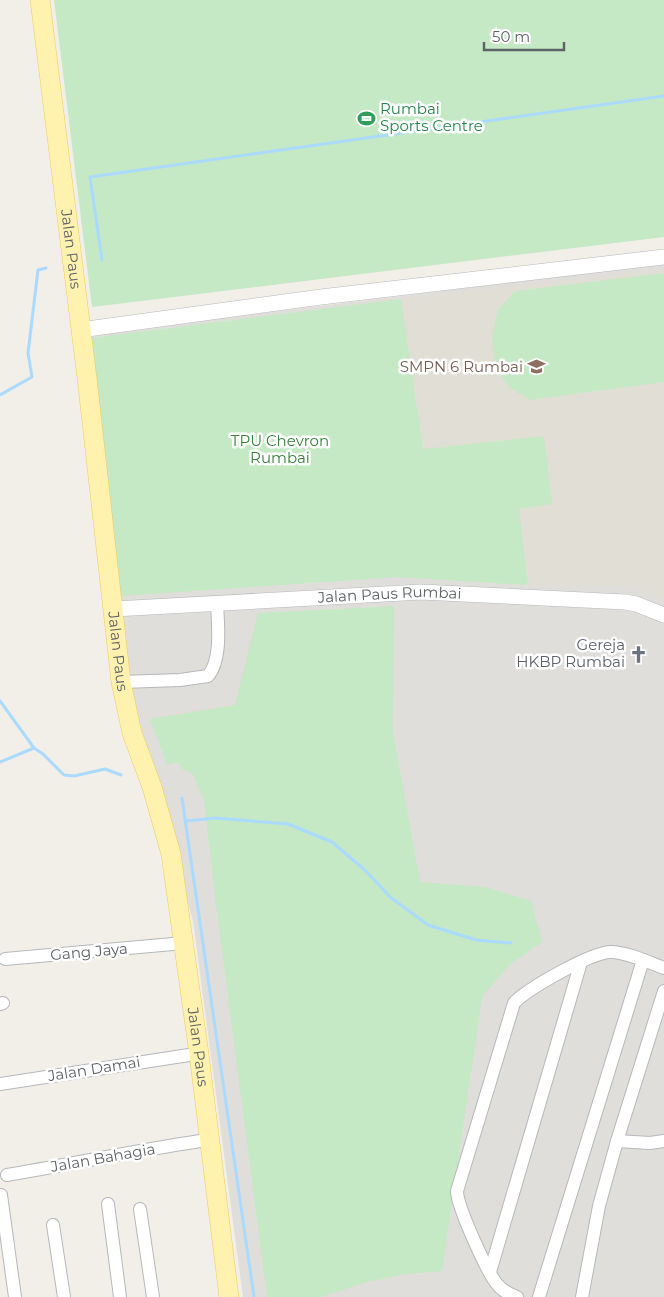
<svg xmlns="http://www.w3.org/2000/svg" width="664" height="1297" viewBox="0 0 664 1297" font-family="Montserrat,sans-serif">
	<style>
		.industrial { fill: #e0deda }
		.education { fill: #e1ded6 }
		.green { fill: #c5e8c5 }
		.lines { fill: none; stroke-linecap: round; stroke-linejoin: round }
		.stream { stroke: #aadaff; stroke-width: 3 }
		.minor-casing { stroke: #b5b8bc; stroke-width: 14 }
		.tertiary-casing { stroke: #b5b8bc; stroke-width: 16 }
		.primary-casing { stroke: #f2c960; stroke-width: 20 }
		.minor { stroke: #fff; stroke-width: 12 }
		.tertiary { stroke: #fff; stroke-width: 15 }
		.primary { stroke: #fff2af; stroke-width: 19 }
		.labels { text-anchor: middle; stroke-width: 5; stroke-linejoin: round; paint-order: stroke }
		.leisure-label { font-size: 15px; fill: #27864d; stroke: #fff; text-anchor: start }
		.street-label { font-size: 15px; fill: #5f6368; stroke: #fff }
		.education-label { font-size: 15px; fill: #785e54; stroke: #fff; text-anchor: end }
		.park-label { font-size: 15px; fill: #348238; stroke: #fff }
		.worship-label { font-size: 15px; fill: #5b616d; stroke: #fff; text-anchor: end }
	</style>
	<rect width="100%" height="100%" fill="#f1efe8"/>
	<polygon class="industrial" points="664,264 664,1297 243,1297 193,921 168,828 131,734 87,337 270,312"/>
	<polygon class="education" points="664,270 664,599 632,586 528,585 519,509 544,436 423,449 401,299"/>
	<g class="green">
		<polygon points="54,0 664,0 664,237 92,307"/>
		<polygon points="664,273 664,382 530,400 510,388 495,368 492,336 498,310 515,291"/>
		<polygon points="401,299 423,449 544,436 552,504 519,509 528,585 398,577 121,596 91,338"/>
		<polygon points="394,606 393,732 420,882 485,887 531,901 542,942 509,965 482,997 442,1271 407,1274 367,1282 321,1297 267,1297 216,905 204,800 192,773 182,769 178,762 167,765 150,719 235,705 258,613"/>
	</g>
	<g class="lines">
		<g class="stream">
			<polyline points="102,260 90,177 664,96"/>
			<polyline points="0,395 32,377 28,353 38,270 46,268"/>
			<polyline points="0,701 34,748 43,754 64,775 74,776 105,769 121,775"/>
			<polyline points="0,762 34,748"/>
			<polyline points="182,798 254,1297"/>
			<polyline points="186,821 215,818 288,824 332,842 366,871 390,897 428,925 476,940 511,943"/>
		</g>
		<defs>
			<g id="minor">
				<path d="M121,682L180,680L208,676C222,660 218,624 217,604"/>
				<polyline points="5,959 173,944"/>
				<polyline points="0,1004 3,1003"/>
				<polyline points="0,1084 189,1055"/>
				<polyline points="617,1141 650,1143 664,1141"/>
				<path d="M7,1175C71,1164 135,1151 200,1141"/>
				<polyline points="1,1195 15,1297"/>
				<polyline points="108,1204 120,1297"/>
				<polyline points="140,1209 153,1297"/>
				<polyline points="53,1225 64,1297"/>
				<polyline points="490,1272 581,962"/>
				<path d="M517,1297C509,1294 502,1291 497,1284C487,1272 457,1206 457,1191L514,1003C527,989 593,951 612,952C629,953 648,962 664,968"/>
				<polyline points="539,1297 643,960"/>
				<polyline points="582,1297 599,1206 617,1141 664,991"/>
			</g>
			<g id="tertiary">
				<polyline points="80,330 321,297 664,257"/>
				<path id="s1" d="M114,609L421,592L625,602L636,604L664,615"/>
			</g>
			<g id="primary">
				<path id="s2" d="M40,0L87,378L121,682L132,733L152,787L171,854L199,1054L229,1297"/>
			</g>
		</defs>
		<use href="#minor" class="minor-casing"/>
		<use href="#tertiary" class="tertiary-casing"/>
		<use href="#primary" class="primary-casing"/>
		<use href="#minor" class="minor"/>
		<use href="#tertiary" class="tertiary"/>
		<use href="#primary" class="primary"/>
	</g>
	<defs>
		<symbol id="stadium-bare" viewBox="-9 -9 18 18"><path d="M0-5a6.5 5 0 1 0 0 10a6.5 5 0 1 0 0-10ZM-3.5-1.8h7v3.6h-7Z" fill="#2e9e5b" stroke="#fff" stroke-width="2.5" paint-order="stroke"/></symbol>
		<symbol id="school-bare" viewBox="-9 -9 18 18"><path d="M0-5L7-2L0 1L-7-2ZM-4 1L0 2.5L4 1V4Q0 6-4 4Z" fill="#8d6e63" stroke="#fff" stroke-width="2.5" paint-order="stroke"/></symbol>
		<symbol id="church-bare" viewBox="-9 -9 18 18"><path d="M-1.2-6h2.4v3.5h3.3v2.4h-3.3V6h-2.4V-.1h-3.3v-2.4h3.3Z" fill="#6b7280" stroke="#fff" stroke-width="2.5" paint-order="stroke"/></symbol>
	</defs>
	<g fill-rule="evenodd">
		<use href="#stadium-bare" x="354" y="106" width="25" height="25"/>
		<use href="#school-bare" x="524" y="354" width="25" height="25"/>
		<use href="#church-bare" x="626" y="642" width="25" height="25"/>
	</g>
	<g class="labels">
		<g class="leisure-label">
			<text x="380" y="114">Rumbai<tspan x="380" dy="17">Sports Centre</tspan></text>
		</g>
		<g class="street-label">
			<text dy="5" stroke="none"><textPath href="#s2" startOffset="251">Jalan Paus</textPath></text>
			<text dy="5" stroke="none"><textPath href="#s1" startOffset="276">Jalan Paus Rumbai</textPath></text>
			<text dy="5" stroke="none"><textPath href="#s2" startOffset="656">Jalan Paus</textPath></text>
			<text transform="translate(89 952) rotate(-5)" y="5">Gang Jaya</text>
			<text dy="5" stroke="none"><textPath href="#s2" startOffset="1061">Jalan Paus</textPath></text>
			<text transform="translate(94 1069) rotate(-9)" y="5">Jalan Damai</text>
			<text transform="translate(103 1158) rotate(-10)" y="5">Jalan Bahagia</text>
		</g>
		<g class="education-label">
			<text x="523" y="372">SMPN 6 Rumbai</text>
		</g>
		<g class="park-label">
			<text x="280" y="446">TPU Chevron<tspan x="280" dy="17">Rumbai</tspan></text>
		</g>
		<g class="worship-label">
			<text x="625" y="650">Gereja<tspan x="625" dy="17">HKBP Rumbai</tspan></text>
		</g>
	</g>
	<path d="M484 42v8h80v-8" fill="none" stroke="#5f6368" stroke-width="2.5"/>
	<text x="492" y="42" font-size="15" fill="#5f6368" stroke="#ffffff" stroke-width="4" paint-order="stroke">50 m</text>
</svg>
